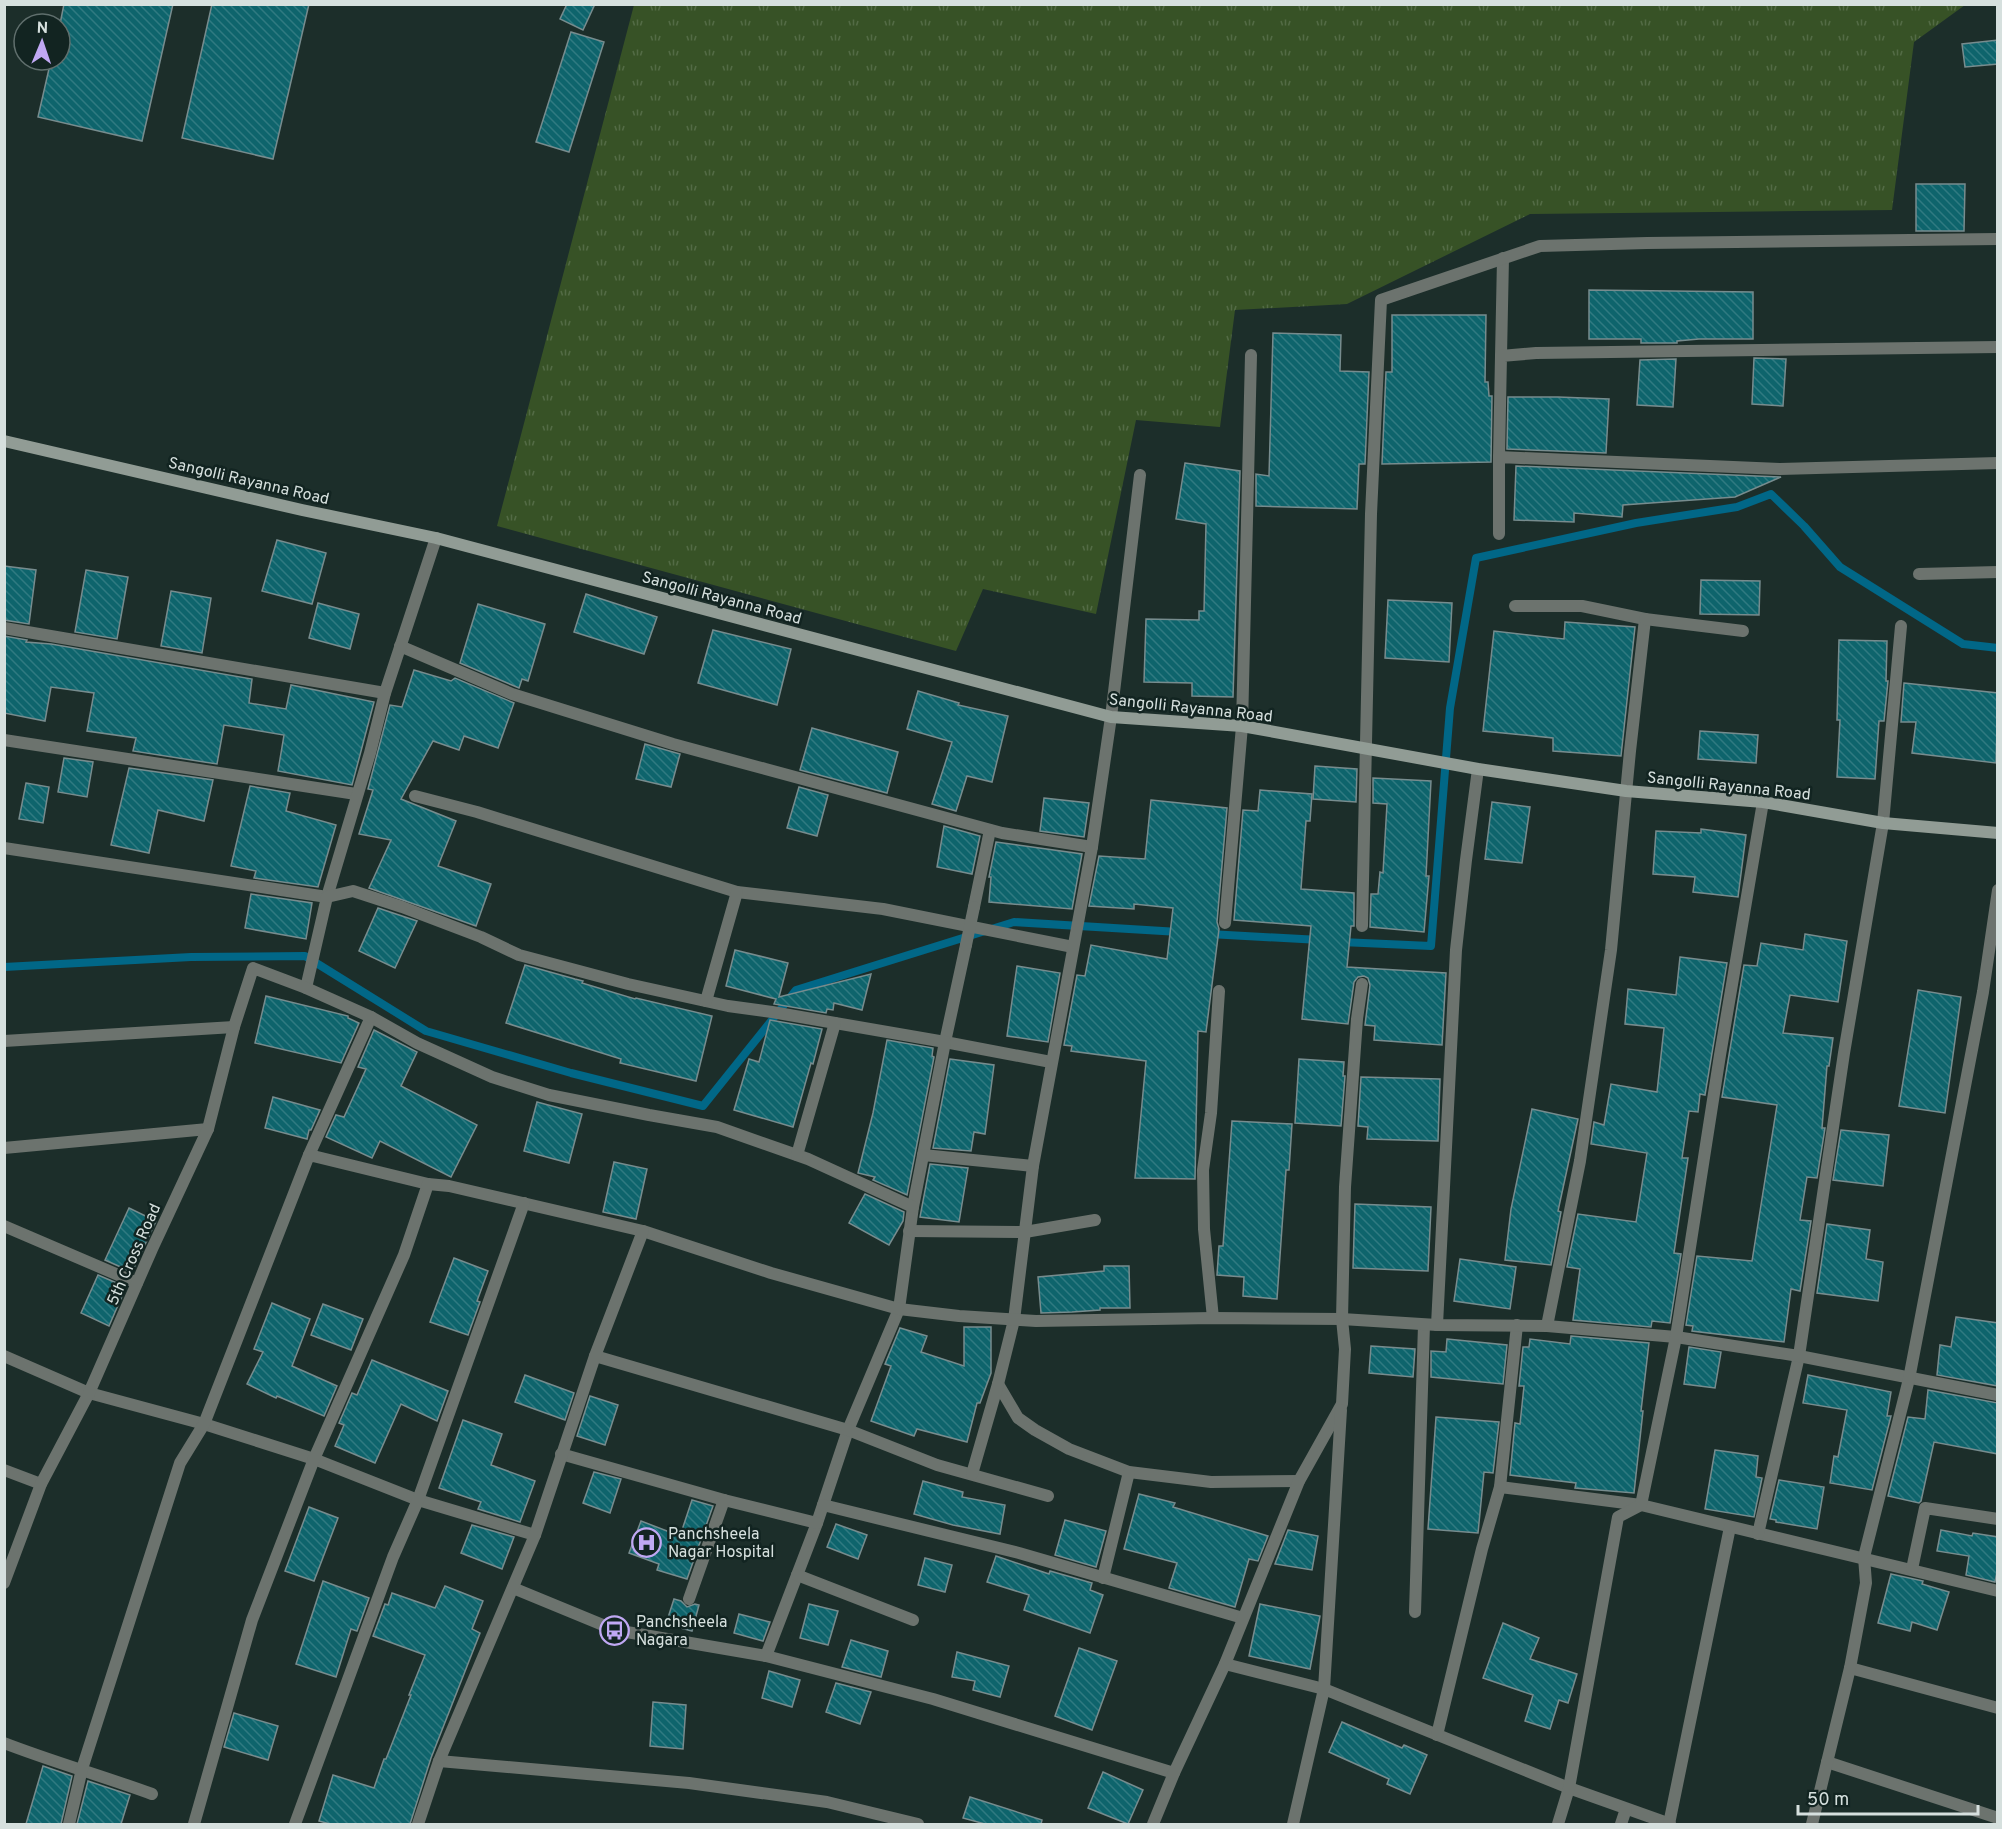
<svg xmlns="http://www.w3.org/2000/svg" width="2002" height="1829" viewBox="0 0 2002 1829" font-family="Overpass,sans-serif">
	<style>
		.grass { fill: url(#grass-tufts) }
		.lines { fill: none; stroke-linecap: round; stroke-linejoin: round }
		.stream { stroke: #016787; stroke-width: 8 }
		.building { fill: url(#building-back-hatch); stroke: #778c8e; stroke-width: 1.5 }
		.street { stroke: #6c736e; stroke-width: 12 }
		.secondary { stroke: #919c95; stroke-width: 12 }
		.street-bridge { stroke: #6c736e; stroke-width: 12 }
		.labels { text-anchor: middle; stroke-width: 5; stroke-linejoin: round; paint-order: stroke }
		.street-label { font-size: 16px; fill: #d6e0de; stroke: #122421 }
		.poi-label { font-size: 16px; fill: #d6e0de; stroke: #122421; text-anchor: start }
	</style>
	<defs>
		<pattern id="grass-tufts" width="24" height="20" patternUnits="userSpaceOnUse" patternTransform="scale(1.5)"><rect width="24" height="20" fill="#375226"/><path d="M3 7l-1-3M5 7V3M7 7l1-3M15 17l-1-3M17 17v-4M19 17l1-3" fill="none" stroke="#536b45"/></pattern>
		<pattern id="building-back-hatch" width="6" height="6" patternUnits="userSpaceOnUse" patternTransform="scale(1.5)"><rect width="6" height="6" fill="#0e646c"/><path d="M-1 5l2 2M0 0l6 6M5-1l2 2" fill="none" stroke="#307a81"/></pattern>
	</defs>
	<rect width="100%" height="100%" fill="#1c2e2a"/>
	<polygon class="grass" points="634,5 634,4 1965,5 1914,42 1892,210 1530,214 1347,304 1235,310 1220,427 1136,420 1096,614 983,589 956,651 497,526"/>
	<g class="lines">
		<g class="stream">
			<polyline points="1209,934 1320,940"/>
			<polyline points="1341,942 1431,946 1450,708 1476,558 1636,523 1737,507 1771,494 1804,526 1840,567 1963,644 1998,648"/>
			<polyline points="4,967 191,957 305,956 426,1031 571,1073 703,1106 796,990 1014,922 1179,932"/>
		</g>
	</g>
	<g class="building">
		<polygon points="64,4 173,4 142,141 38,117 51,60 60,60 60,24"/>
		<polygon points="212,4 309,4 273,159 182,138"/>
		<polygon points="567,4 595,4 583,30 560,19"/>
		<polygon points="571,32 604,42 569,152 536,142"/>
		<polygon points="1998,40 1998,64 1965,67 1962,44"/>
		<polygon points="1916,184 1965,184 1964,231 1916,231"/>
		<polygon points="1589,290 1753,292 1753,339 1699,339 1677,341 1677,343 1641,343 1641,339 1589,339"/>
		<polygon points="1392,315 1486,315 1485,382 1488,382 1489,396 1492,396 1491,462 1382,464 1386,372 1392,372"/>
		<polygon points="1273,333 1341,335 1340,371 1369,372 1365,464 1359,464 1357,509 1256,506 1256,474 1269,476"/>
		<polygon points="1754,358 1786,359 1783,406 1752,404"/>
		<polygon points="1676,359 1673,407 1637,405 1640,360"/>
		<polygon points="1508,397 1558,397 1609,399 1606,453 1507,449"/>
		<polygon points="1185,463 1240,471 1233,697 1192,696 1192,683 1144,682 1146,619 1199,620 1199,611 1204,611 1206,524 1176,519"/>
		<polygon points="1516,466 1780,477 1781,477 1735,497 1623,505 1622,517 1574,513 1574,522 1514,520"/>
		<polygon points="277,540 326,553 312,604 262,591"/>
		<polygon points="4,566 36,570 29,624 4,620"/>
		<polygon points="86,570 128,577 117,639 75,632"/>
		<polygon points="1701,580 1760,581 1759,615 1700,614"/>
		<polygon points="171,591 211,598 202,653 161,646"/>
		<polygon points="586,594 657,617 644,654 574,632"/>
		<polygon points="1388,600 1452,603 1449,662 1385,658"/>
		<polygon points="318,603 359,614 350,649 309,638"/>
		<polygon points="478,604 545,624 528,681 522,679 519,688 460,663"/>
		<polygon points="1565,622 1635,627 1621,756 1553,751 1553,738 1483,731 1494,631 1564,639"/>
		<polygon points="713,630 791,649 777,705 698,683"/>
		<polygon points="4,636 27,640 26,642 51,644 252,679 249,703 286,709 291,685 374,702 352,785 278,771 284,735 224,725 217,764 133,751 136,738 87,731 94,693 51,687 45,721 4,713"/>
		<polygon points="1839,640 1887,641 1886,681 1888,681 1884,721 1879,721 1875,779 1837,777 1840,720 1837,720"/>
		<polygon points="414,670 451,681 455,678 514,703 498,748 464,736 459,750 433,741 401,799 456,821 438,866 491,884 476,926 369,888 391,840 359,834 373,790 368,789 390,705 402,707"/>
		<polygon points="1904,683 1998,693 1996,763 1912,753 1916,722 1901,722"/>
		<polygon points="918,691 959,703 958,705 1008,716 992,782 967,776 956,811 932,804 952,742 907,729"/>
		<polygon points="812,728 898,752 887,793 800,770"/>
		<polygon points="1700,731 1758,735 1756,763 1698,759"/>
		<polygon points="645,744 680,754 671,787 636,779"/>
		<polygon points="64,758 93,762 87,797 58,792"/>
		<polygon points="1315,766 1357,769 1356,802 1313,799"/>
		<polygon points="129,768 213,780 204,821 158,810 149,853 111,845"/>
		<polygon points="1373,778 1431,781 1426,876 1429,876 1424,932 1370,927 1371,894 1378,894 1380,872 1383,873 1387,804 1373,803"/>
		<polygon points="26,783 49,787 43,823 19,819"/>
		<polygon points="250,786 290,793 286,811 336,825 318,887 254,878 256,871 231,866"/>
		<polygon points="799,787 828,795 817,836 787,828"/>
		<polygon points="1260,790 1312,794 1310,821 1306,821 1301,889 1354,893 1354,926 1351,926 1347,967 1446,973 1442,1045 1374,1040 1375,1026 1365,1025 1370,985 1368,978 1364,976 1358,977 1354,982 1348,1024 1302,1019 1311,926 1234,920 1243,810 1258,811"/>
		<polygon points="1044,798 1089,803 1084,837 1040,831"/>
		<polygon points="1151,800 1227,808 1217,922 1219,929 1206,1032 1198,1031 1195,1179 1135,1178 1146,1061 1071,1051 1072,1046 1064,1045 1077,975 1085,976 1091,945 1167,959 1173,908 1134,904 1134,909 1089,906 1099,856 1145,859"/>
		<polygon points="1492,802 1530,807 1522,863 1485,859"/>
		<polygon points="944,826 980,836 972,874 937,867"/>
		<polygon points="1701,829 1746,835 1738,897 1693,892 1695,877 1653,874 1656,831 1701,833"/>
		<polygon points="996,842 1082,854 1072,909 989,902 991,877 989,877"/>
		<polygon points="251,894 312,903 306,939 245,928"/>
		<polygon points="378,908 417,921 395,968 359,951"/>
		<polygon points="1805,934 1847,941 1838,1002 1790,995 1783,1033 1833,1038 1829,1066 1827,1066 1822,1128 1825,1128 1817,1178 1807,1177 1800,1220 1811,1221 1800,1291 1791,1289 1784,1342 1692,1331 1693,1326 1686,1325 1697,1256 1752,1261 1777,1105 1722,1097 1744,965 1757,966 1761,943 1803,950"/>
		<polygon points="735,950 788,963 779,997 871,974 862,1010 834,1003 833,1010 827,1009 826,1013 774,1004 776,999 726,986"/>
		<polygon points="1680,957 1727,963 1705,1095 1700,1094 1698,1112 1689,1111 1682,1158 1688,1158 1674,1253 1681,1254 1670,1323 1652,1321 1651,1327 1573,1320 1580,1269 1567,1267 1578,1214 1636,1222 1647,1153 1591,1144 1594,1122 1604,1125 1611,1084 1657,1092 1664,1028 1625,1024 1628,989 1676,995"/>
		<polygon points="525,965 575,979 583,981 582,983 635,999 636,998 712,1016 696,1081 620,1063 621,1059 506,1023"/>
		<polygon points="1017,966 1060,973 1048,1042 1007,1036"/>
		<polygon points="1918,990 1961,997 1945,1113 1899,1106"/>
		<polygon points="266,996 348,1016 348,1018 359,1023 341,1063 255,1043"/>
		<polygon points="770,1020 822,1029 813,1064 811,1063 793,1127 734,1110 749,1059 759,1062"/>
		<polygon points="374,1030 417,1052 401,1086 477,1125 451,1177 380,1141 372,1158 326,1137 336,1115 344,1117 366,1069 358,1067"/>
		<polygon points="887,1040 933,1048 932,1056 934,1057 907,1195 873,1180 875,1177 858,1173 873,1113"/>
		<polygon points="950,1059 994,1065 985,1134 974,1132 971,1151 933,1148"/>
		<polygon points="1299,1059 1344,1062 1343,1076 1345,1076 1341,1126 1295,1123"/>
		<polygon points="1361,1077 1440,1079 1438,1141 1367,1139 1368,1127 1358,1126"/>
		<polygon points="273,1097 320,1110 311,1130 309,1130 307,1139 265,1128"/>
		<polygon points="537,1102 582,1114 569,1163 524,1151"/>
		<polygon points="1532,1109 1578,1119 1558,1211 1561,1212 1551,1265 1505,1260 1511,1209"/>
		<polygon points="1232,1121 1292,1124 1289,1170 1286,1170 1277,1299 1243,1296 1244,1277 1217,1275 1219,1246 1223,1246"/>
		<polygon points="1841,1130 1889,1135 1883,1186 1833,1180"/>
		<polygon points="614,1162 647,1169 636,1219 603,1212"/>
		<polygon points="930,1164 968,1168 959,1222 920,1217"/>
		<polygon points="865,1194 904,1212 903,1221 889,1245 849,1223"/>
		<polygon points="1355,1204 1431,1207 1428,1271 1353,1268"/>
		<polygon points="129,1208 156,1221 132,1272 105,1260"/>
		<polygon points="1827,1224 1870,1230 1866,1259 1883,1262 1878,1301 1817,1293"/>
		<polygon points="454,1258 488,1271 477,1301 480,1302 468,1335 430,1322"/>
		<polygon points="1460,1259 1516,1267 1510,1309 1454,1301"/>
		<polygon points="1104,1266 1129,1266 1130,1308 1100,1308 1100,1310 1072,1312 1041,1313 1038,1277 1104,1271"/>
		<polygon points="98,1275 126,1287 109,1326 81,1313"/>
		<polygon points="272,1303 310,1319 292,1366 337,1386 324,1416 277,1396 276,1398 247,1384 263,1352 254,1349"/>
		<polygon points="323,1304 363,1319 351,1350 311,1335"/>
		<polygon points="1956,1317 1998,1323 1998,1386 1937,1375 1940,1345 1951,1347"/>
		<polygon points="964,1327 991,1327 991,1373 980,1403 977,1403 967,1442 917,1429 914,1436 871,1421 891,1366 885,1364 900,1328 927,1336 921,1352 964,1366"/>
		<polygon points="1571,1336 1649,1343 1641,1411 1643,1411 1634,1493 1575,1488 1576,1483 1510,1475 1515,1423 1520,1424 1524,1386 1519,1386 1523,1347 1529,1347 1530,1339 1570,1344"/>
		<polygon points="1447,1339 1507,1345 1503,1384 1431,1377 1431,1351 1446,1352"/>
		<polygon points="1371,1346 1415,1349 1413,1377 1369,1373"/>
		<polygon points="1689,1347 1721,1352 1715,1388 1684,1384"/>
		<polygon points="372,1360 448,1391 437,1421 401,1404 375,1463 335,1446 344,1425 339,1423 352,1393 357,1395"/>
		<polygon points="525,1375 574,1393 565,1420 515,1402"/>
		<polygon points="1808,1375 1891,1392 1887,1416 1891,1416 1872,1490 1830,1483 1834,1456 1838,1457 1847,1410 1803,1403"/>
		<polygon points="1928,1390 1998,1403 1998,1454 1934,1442 1921,1501 1919,1503 1888,1496 1908,1417 1925,1419"/>
		<polygon points="590,1396 618,1405 605,1445 577,1436"/>
		<polygon points="1436,1417 1499,1422 1493,1473 1484,1472 1478,1533 1428,1529"/>
		<polygon points="463,1420 502,1434 491,1465 535,1481 520,1522 478,1509 481,1502 439,1488"/>
		<polygon points="1715,1450 1758,1456 1756,1477 1762,1478 1754,1517 1705,1509"/>
		<polygon points="594,1472 621,1479 610,1513 583,1503"/>
		<polygon points="1779,1480 1824,1487 1817,1529 1776,1522 1776,1520 1770,1519"/>
		<polygon points="923,1481 963,1492 962,1497 1005,1505 1000,1534 953,1525 914,1514"/>
		<polygon points="1139,1494 1175,1503 1173,1507 1268,1536 1258,1561 1249,1559 1235,1607 1169,1588 1177,1563 1124,1549"/>
		<polygon points="692,1500 713,1506 687,1579 657,1570 659,1564 629,1553 641,1521 680,1536"/>
		<polygon points="309,1507 338,1518 314,1581 285,1571"/>
		<polygon points="1065,1520 1106,1531 1096,1567 1055,1555"/>
		<polygon points="836,1524 867,1535 858,1559 827,1547"/>
		<polygon points="472,1525 514,1537 502,1569 461,1553"/>
		<polygon points="1288,1530 1318,1536 1312,1570 1275,1564"/>
		<polygon points="1941,1530 1972,1536 1973,1533 1998,1537 1998,1567 1995,1582 1966,1575 1969,1556 1937,1551"/>
		<polygon points="996,1556 1049,1574 1050,1571 1092,1583 1090,1590 1103,1595 1090,1633 1024,1610 1029,1595 987,1582"/>
		<polygon points="925,1558 952,1565 945,1592 918,1585"/>
		<polygon points="1891,1574 1923,1581 1922,1584 1949,1592 1937,1630 1912,1622 1910,1631 1878,1623"/>
		<polygon points="323,1581 369,1598 357,1631 351,1629 336,1677 296,1664"/>
		<polygon points="445,1586 483,1601 472,1629 480,1633 431,1758 410,1824 330,1824 319,1821 333,1775 374,1788 384,1759 386,1759 411,1695 409,1695 425,1655 373,1636 385,1604 388,1605 392,1593 435,1608"/>
		<polygon points="674,1599 681,1601 687,1607 695,1604 699,1605 692,1631 666,1624"/>
		<polygon points="809,1604 838,1611 828,1645 800,1638"/>
		<polygon points="1260,1604 1320,1616 1310,1669 1249,1656"/>
		<polygon points="739,1614 770,1622 763,1641 734,1633"/>
		<polygon points="1503,1623 1539,1638 1530,1659 1577,1674 1568,1703 1559,1700 1550,1729 1525,1721 1533,1695 1483,1678"/>
		<polygon points="851,1640 888,1651 881,1677 842,1667"/>
		<polygon points="1079,1648 1117,1661 1092,1730 1055,1716"/>
		<polygon points="957,1652 1009,1666 1000,1697 973,1690 975,1681 952,1677"/>
		<polygon points="769,1671 800,1680 792,1707 762,1698"/>
		<polygon points="836,1683 871,1692 860,1724 826,1712"/>
		<polygon points="653,1702 686,1705 683,1749 650,1746"/>
		<polygon points="234,1713 278,1726 268,1760 224,1747"/>
		<polygon points="1342,1722 1402,1748 1404,1745 1427,1755 1410,1794 1387,1784 1389,1779 1329,1752"/>
		<polygon points="43,1766 72,1776 61,1824 26,1824"/>
		<polygon points="1103,1772 1143,1790 1128,1824 1088,1808"/>
		<polygon points="88,1781 130,1795 121,1824 77,1824"/>
		<polygon points="970,1797 1042,1820 1041,1824 985,1824 963,1818"/>
	</g>
	<g class="lines">
		<g class="street">
			<polyline points="1501,356 1503,258"/>
			<polyline points="1499,457 1501,356 1536,353 1998,347"/>
			<polyline points="1499,534 1499,457 1780,469 1998,463"/>
			<polyline points="1919,574 1998,572"/>
			<polyline points="1515,606 1582,606 1645,619 1630,751 1611,950 1580,1161 1547,1326"/>
			<polyline points="1645,619 1743,631"/>
			<polyline points="4,628 385,693"/>
			<polyline points="400,646 512,694 673,744 1002,833 1092,847"/>
			<polyline points="4,740 356,794"/>
			<polyline points="415,796 477,812 737,892 883,909 1073,947"/>
			<polyline points="4,848 327,897 370,753 385,693 436,538"/>
			<polyline points="974,907 990,830"/>
			<polyline points="1225,923 1242,726 1251,355"/>
			<polyline points="1362,926 1371,514 1381,300 1540,246 1647,243 1998,239"/>
			<polyline points="966,945 945,1042 1051,1062"/>
			<polyline points="306,988 327,897 353,891 402,907 481,937 519,955 628,984 728,1006 772,1012 945,1042 913,1207 899,1309 848,1430 817,1523 766,1656"/>
			<polyline points="706,1001 737,892"/>
			<polyline points="4,1041 234,1027"/>
			<polyline points="4,1148 208,1129"/>
			<polyline points="309,1155 371,1017 417,1043 492,1077 549,1095 649,1115 717,1127 808,1159 913,1207"/>
			<polyline points="797,1155 835,1023"/>
			<polyline points="923,1155 1033,1166"/>
			<polyline points="4,1226 137,1283"/>
			<polyline points="909,1231 1025,1232 1095,1220"/>
			<polyline points="1213,1318 1204,1229 1203,1170 1211,1113 1219,991"/>
			<polyline points="1437,1325 1456,950 1466,860 1478,769"/>
			<polyline points="4,1356 89,1393 204,1424 314,1459 418,1500 535,1535"/>
			<polyline points="595,1356 848,1430 937,1465 1048,1496"/>
			<polyline points="998,1384 1018,1418 1035,1430 1069,1449 1129,1472 1211,1482 1299,1481"/>
			<polyline points="561,1454 724,1500 817,1523"/>
			<polyline points="4,1470 41,1484"/>
			<polyline points="972,1474 998,1384 1014,1320 1033,1166 1092,847 1111,717 1140,475"/>
			<polyline points="1500,1487 1641,1505 1998,1591"/>
			<polyline points="823,1505 1019,1553 1243,1618"/>
			<polyline points="1758,1534 1799,1356 1844,1053 1883,823 1901,626"/>
			<polyline points="1912,1569 1925,1508 1998,1519"/>
			<polyline points="797,1575 913,1620"/>
			<polyline points="1103,1578 1129,1472"/>
			<polyline points="4,1583 41,1484 89,1393 152,1249 208,1129 234,1027 253,968 306,988 371,1017"/>
			<polyline points="513,1588 615,1630 766,1656 933,1699 1174,1773"/>
			<polyline points="689,1599 724,1500"/>
			<polyline points="1415,1612 1424,1325"/>
			<polyline points="1225,1664 1324,1689 1569,1788 1670,1824"/>
			<polyline points="1850,1668 1998,1708"/>
			<polyline points="1437,1735 1482,1549 1500,1487 1517,1325"/>
			<path d="M4,1743C53,1762 103,1776 152,1794"/>
			<polyline points="439,1761 689,1783 827,1802 918,1824"/>
			<polyline points="1827,1762 1998,1818"/>
			<polyline points="69,1824 82,1769 180,1463 204,1424 309,1155 428,1184"/>
			<polyline points="194,1824 252,1620 314,1459 404,1255 428,1184 449,1186 643,1231 771,1273 899,1309 959,1316 1036,1321 1213,1318 1342,1319 1437,1325 1547,1326 1676,1337 1799,1356 1998,1395"/>
			<polyline points="295,1824 393,1557 418,1500 524,1203"/>
			<polyline points="418,1824 439,1761 535,1535 595,1356 643,1231"/>
			<polyline points="1153,1824 1174,1773 1225,1664 1299,1481 1342,1404 1345,1349 1342,1319 1345,1187 1357,1019 1362,984"/>
			<polyline points="1293,1824 1324,1689 1341,1410"/>
			<polyline points="1558,1824 1569,1788 1618,1517 1641,1505 1676,1337 1720,1055 1763,802"/>
			<polyline points="1621,1824 1626,1809"/>
			<polyline points="1669,1824 1730,1527"/>
			<polyline points="1812,1824 1850,1668 1866,1583 1864,1557 1909,1379 1983,992 1998,890"/>
		</g>
		<polyline class="secondary" points="4,441 302,510 436,538 1111,717 1242,726 1478,769 1626,791 1763,802 1883,823 1998,833"/>
		<polyline class="street-bridge" points="966,945 974,907"/>
	</g>
	<defs>
		<symbol id="hospital-ring" viewBox="-11 -11 22 22"><circle r="9.5" fill="#122421" stroke="#c0a8f3" stroke-width="1.5"/><path d="M-5-5h3v3.5h4V-5h3V5h-3V1.5h-4V5h-3Z" fill="#c0a8f3"/></symbol>
		<symbol id="bus-ring" viewBox="-11 -11 22 22"><circle r="9.5" fill="#122421" stroke="#c0a8f3" stroke-width="1.5"/><path d="M-5-6H5V4H4V6H2V4H-2V6H-4V4H-5ZM-3.5-4V0h7V-4ZM-3.5 1.2v1.5H-2V1.2ZM2 1.2v1.5H3.5V1.2Z" fill="#c0a8f3"/></symbol>
	</defs>
	<g fill-rule="evenodd">
		<use href="#hospital-ring" x="630" y="1526" width="33" height="33"/>
		<use href="#bus-ring" x="598" y="1614" width="33" height="33"/>
	</g>
	<g class="labels">
		<g class="street-label">
			<text transform="translate(249 480) rotate(13)" y="6">Sangolli Rayanna Road</text>
			<text transform="translate(722 597) rotate(15)" y="6">Sangolli Rayanna Road</text>
			<text transform="translate(1191 707) rotate(6)" y="6">Sangolli Rayanna Road</text>
			<text transform="translate(1729 785) rotate(6)" y="6">Sangolli Rayanna Road</text>
			<text transform="translate(133 1254) rotate(-66)" y="6">5th Cross Road</text>
		</g>
		<g class="poi-label">
			<text x="668" y="1539">Panchsheela<tspan x="668" dy="18">Nagar Hospital</tspan></text>
			<text x="636" y="1627">Panchsheela<tspan x="636" dy="18">Nagara</tspan></text>
		</g>
	</g>
	<rect width="2002" height="1829" fill="none" stroke="#d6e0de" stroke-width="12"/>
	<g transform="translate(42 42) rotate(2)"><circle r="28" fill="#122421" stroke="#606f6d" stroke-width="1.5"/>
	<path d="M0-4.5L10 22L0 15L-10 22Z" fill="#c0a8f3"/>
	<text y="-9" font-size="16" font-weight="bold" text-anchor="middle" fill="#d6e0de">N</text>
	</g>
	<path d="M1798 1805v9h180v-9" fill="none" stroke="#d6e0de" stroke-width="3"/>
	<text x="1807" y="1805" font-size="18" fill="#d6e0de" stroke="#122421" stroke-width="4.5" paint-order="stroke">50 m</text>
</svg>
